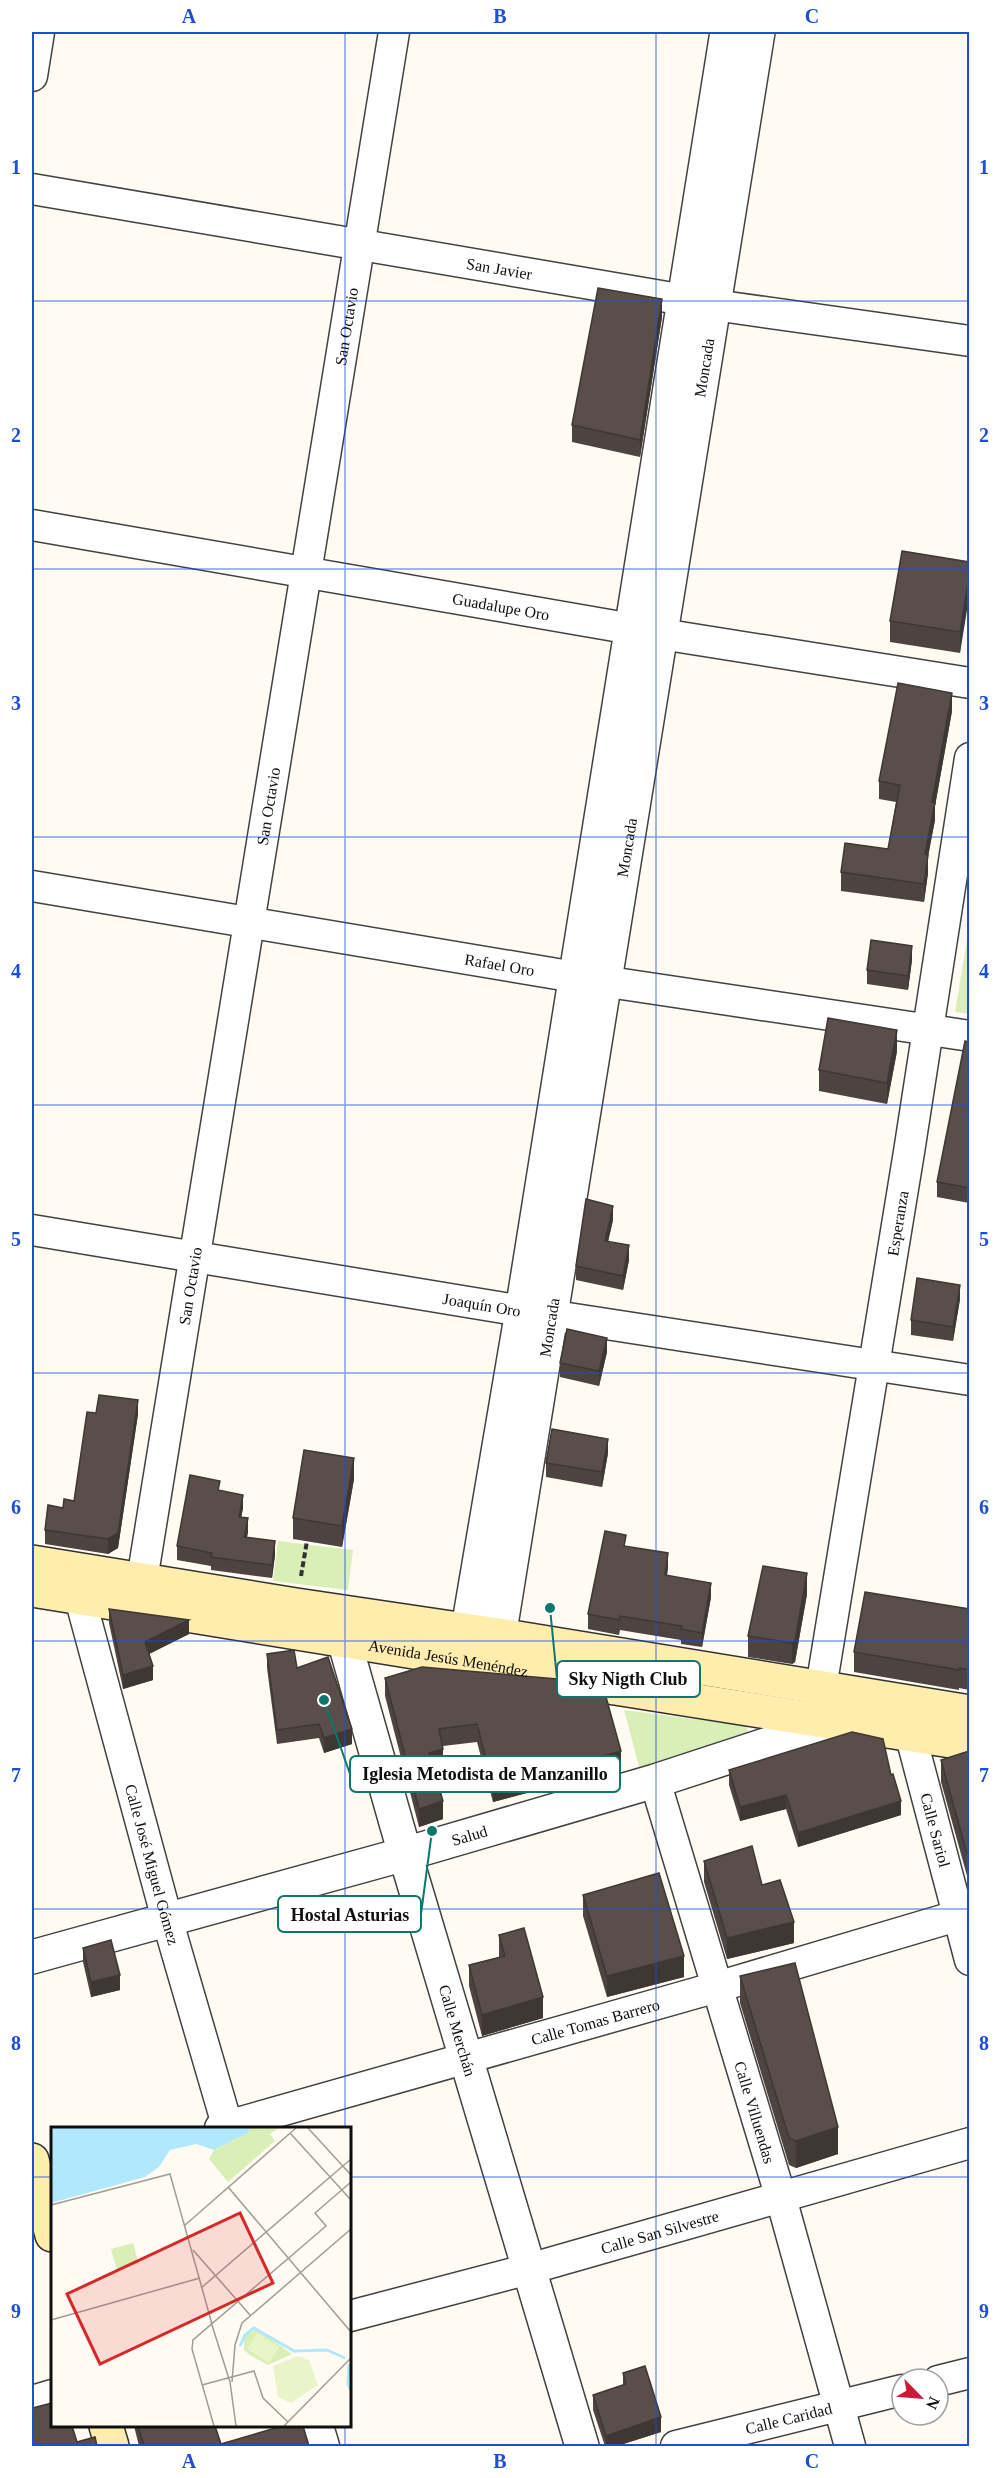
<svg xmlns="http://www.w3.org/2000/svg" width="1001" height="2478" viewBox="0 0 1001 2478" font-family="'Times New Roman',serif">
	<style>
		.green { fill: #daeeb7 }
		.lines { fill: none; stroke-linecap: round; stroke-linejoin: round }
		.minor-casing { stroke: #424242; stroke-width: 33 }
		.tertiary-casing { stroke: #424242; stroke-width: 36 }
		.secondary-casing { stroke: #313131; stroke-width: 36 }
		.path { stroke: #313131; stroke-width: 4; stroke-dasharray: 6 3; stroke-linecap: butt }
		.minor { stroke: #fff; stroke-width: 30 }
		.tertiary { stroke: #fff; stroke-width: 33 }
		.secondary { stroke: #ffedad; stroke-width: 33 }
		.wall { fill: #4d4340 }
		.shaded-wall { fill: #3e3734 }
		.building { fill: #594e4a; stroke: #3e3734; stroke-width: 1.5 }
		.grid { fill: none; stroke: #1d4ed8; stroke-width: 1.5; stroke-opacity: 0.55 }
		.labels { text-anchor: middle; stroke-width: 6; stroke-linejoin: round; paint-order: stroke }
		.street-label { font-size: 16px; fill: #0f0f0f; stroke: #fff }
		.inset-river { fill: none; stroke: #b1e8fc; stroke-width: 3 }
		.inset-road { fill: none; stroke: #9f9d97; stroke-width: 1.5 }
		.view { fill: #d62828; fill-opacity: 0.15; stroke: #d62828; stroke-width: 3 }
		.inset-edge { fill: none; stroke: #0f0f0f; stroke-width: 3 }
		.leader { fill: none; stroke: #0f766e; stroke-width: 2 }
		.callout-dot { fill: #0f766e; stroke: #fff; stroke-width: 2 }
		.callout { fill: #fff; stroke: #0f766e; stroke-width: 2 }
		.callout-label { font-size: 18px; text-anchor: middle; font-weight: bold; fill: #0f0f0f }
		.neatline { fill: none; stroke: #1d4ed8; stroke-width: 2 }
		.grid-label { font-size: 20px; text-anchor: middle; font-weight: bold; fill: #1d4ed8 }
	</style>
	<rect width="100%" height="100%" fill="#fffbf2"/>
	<g class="green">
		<polygon points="969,928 970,1014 969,1014 955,1012"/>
		<polygon points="278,1541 353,1550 348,1590 273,1581"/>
		<polygon points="624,1710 747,1726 748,1739 640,1770"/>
	</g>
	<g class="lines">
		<defs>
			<g id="minor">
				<polyline points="32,76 39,32"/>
				<path id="s1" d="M32,189L714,305L970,341"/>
				<path id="s2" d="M32,525L661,634L970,683"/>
				<path id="s3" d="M32,886L575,977L970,1036"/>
				<path id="s4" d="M32,1230L522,1311L970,1380"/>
				<path id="s5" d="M142,1580L394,32"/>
				<path id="s6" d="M80,1598L167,1919L228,2128"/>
				<path id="s7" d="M821,1688L909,1152L970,758"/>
				<path id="s8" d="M905,1714L970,1960"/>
				<path id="s9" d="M655,1781L781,2198L850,2446"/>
				<path id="s10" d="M220,2128L717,1987L970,1912"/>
				<path id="s11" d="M350,2316L529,2269L970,2143"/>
				<polyline points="938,2381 970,2373"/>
				<polyline points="32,2401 52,2395"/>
				<polyline points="318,2426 324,2446"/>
				<path id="s12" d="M676,2446L902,2390"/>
			</g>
			<g id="tertiary">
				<path id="s13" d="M339,1613L344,1640L405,1854L582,2446"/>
				<polyline points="463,1658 522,1311 727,32"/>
				<path id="s14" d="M495,1662L758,32"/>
				<path id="s15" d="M32,1957L405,1854L655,1781L836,1722"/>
			</g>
			<g id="secondary">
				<polyline points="32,1562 296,1605 499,1635 970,1712"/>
				<path id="s16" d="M32,1590L494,1665L615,1688L970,1744"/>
				<polyline points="32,2160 52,2235"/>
				<polyline points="106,2426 112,2446"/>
			</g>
		</defs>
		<use href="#minor" class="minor-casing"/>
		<use href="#tertiary" class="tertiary-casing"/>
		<use href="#secondary" class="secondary-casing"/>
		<polyline class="path" points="301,1576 307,1541"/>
		<use href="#minor" class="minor"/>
		<use href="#tertiary" class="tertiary"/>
		<use href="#secondary" class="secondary"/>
	</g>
	<g class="wall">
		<polygon points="662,317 640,457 572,442 572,425"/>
		<polygon points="969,562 960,653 890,642 890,621"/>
		<polygon points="952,711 935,806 935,820 928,855 928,873 924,902 841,891 841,872 888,849 896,802 879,799 879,781"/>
		<polygon points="912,960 908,990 867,984 867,970"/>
		<polygon points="969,1042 969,1203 937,1197 937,1182"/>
		<polygon points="897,1051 887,1104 819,1091 819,1070"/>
		<polygon points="613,1220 608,1241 629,1260 623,1290 576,1280 576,1266"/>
		<polygon points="960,1299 953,1341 911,1335 911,1320"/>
		<polygon points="607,1352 599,1386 560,1377 560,1363"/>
		<polygon points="96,1413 138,1414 118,1548 108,1554 45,1544 45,1530 63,1508 74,1501"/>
		<polygon points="608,1453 602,1487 546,1477 546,1463"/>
		<polygon points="354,1479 342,1547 293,1539 293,1518"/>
		<polygon points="220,1491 243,1508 241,1517 248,1532 247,1537 275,1555 272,1578 211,1570 211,1566 177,1560 177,1546"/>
		<polygon points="626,1546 668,1567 667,1575 711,1597 702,1647 681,1644 681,1640 620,1630 619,1635 588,1629 588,1614"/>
		<polygon points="807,1594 795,1662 792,1664 748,1657 748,1636"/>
		<polygon points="109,1609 189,1634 149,1654 153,1680 123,1689 109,1623"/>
		<polygon points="969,1609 969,1690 959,1688 959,1690 854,1672 854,1652"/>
		<polygon points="267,1654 297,1668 352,1744 324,1753 319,1738 277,1744 267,1668"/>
		<polygon points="385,1678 559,1689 621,1768 493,1802 477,1742 443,1746 443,1767 434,1770 443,1819 419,1827 385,1696"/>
		<polygon points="969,1751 969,1883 941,1782 941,1760"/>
		<polygon points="729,1770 901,1815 798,1847 786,1809 740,1821 729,1785"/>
		<polygon points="704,1861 762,1885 794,1943 727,1959 704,1882"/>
		<polygon points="583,1895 684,1977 607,1997 583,1916"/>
		<polygon points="499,1935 543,2018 482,2036 469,1986 469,1965 499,1957"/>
		<polygon points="83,1948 120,1990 91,1997 83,1962"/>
		<polygon points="740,1976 838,2154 796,2168 789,2165 740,2003"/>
		<polygon points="623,2373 661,2432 617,2446 605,2446 593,2410 593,2395 623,2385"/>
		<polygon points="134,2426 215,2426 221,2444 309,2446 139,2446"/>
	</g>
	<g class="shaded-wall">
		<polygon points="662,299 662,317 640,457 640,440"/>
		<polygon points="969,577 969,598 960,653 960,632"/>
		<polygon points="952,693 952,711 935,806 935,820 925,873 925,854 932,802"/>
		<polygon points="928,855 928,873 924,902 924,884"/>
		<polygon points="912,946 912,960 908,990 908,976"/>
		<polygon points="897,1030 897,1051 887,1104 887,1083"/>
		<polygon points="613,1206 613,1220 605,1255 605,1241"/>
		<polygon points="629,1245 629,1260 623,1290 623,1276"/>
		<polygon points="960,1285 960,1299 953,1341 953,1327"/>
		<polygon points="607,1338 607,1352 599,1386 599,1371"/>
		<polygon points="138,1400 138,1414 118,1548 108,1554 108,1539"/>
		<polygon points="608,1439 608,1453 602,1487 602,1472"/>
		<polygon points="354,1458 354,1479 342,1547 342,1526"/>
		<polygon points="243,1495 243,1508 239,1530 239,1517"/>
		<polygon points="248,1518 248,1532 244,1550 244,1537"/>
		<polygon points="275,1541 275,1555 272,1578 272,1565"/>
		<polygon points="668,1553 668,1567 665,1589 665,1575"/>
		<polygon points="807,1573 807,1594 795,1662 792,1664 792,1643"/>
		<polygon points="711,1583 711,1597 702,1647 702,1633"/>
		<polygon points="189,1620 189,1634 145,1656 145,1642"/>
		<polygon points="153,1666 153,1680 123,1689 123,1675"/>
		<polygon points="352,1729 352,1744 324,1753 324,1738"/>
		<polygon points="443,1749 443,1767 429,1771 429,1753"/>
		<polygon points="621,1751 621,1768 493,1802 493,1785"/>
		<polygon points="786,1795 786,1809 740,1821 740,1807"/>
		<polygon points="443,1801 443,1819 419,1827 419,1809"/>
		<polygon points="901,1801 901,1815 798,1847 798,1833"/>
		<polygon points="794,1922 794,1943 727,1959 727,1938"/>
		<polygon points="684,1956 684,1977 607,1997 607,1976"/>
		<polygon points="120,1975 120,1990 91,1997 91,1982"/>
		<polygon points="543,1997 543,2018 482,2036 482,2015"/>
		<polygon points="838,2127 838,2154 796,2168 796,2141"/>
		<polygon points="661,2417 661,2432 617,2446 606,2446 606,2436"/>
	</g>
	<g class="building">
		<polygon points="598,288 662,299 640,440 572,425"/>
		<polygon points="902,551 969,562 969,577 960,632 890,621"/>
		<polygon points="898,683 952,693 932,802 935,802 925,854 928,855 924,884 841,872 845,843 888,849 900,785 879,781"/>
		<polygon points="871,940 912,946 908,976 867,970"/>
		<polygon points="828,1018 897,1030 887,1083 819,1070"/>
		<polygon points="965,1041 969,1042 969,1188 937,1182"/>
		<polygon points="586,1199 613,1206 605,1241 629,1245 623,1276 576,1266"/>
		<polygon points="917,1278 960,1285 953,1327 911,1320"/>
		<polygon points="567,1329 607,1338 599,1371 560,1363"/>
		<polygon points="99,1395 138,1400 118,1533 108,1539 45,1530 48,1505 63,1508 64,1499 74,1501 87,1412 96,1413"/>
		<polygon points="552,1429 608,1439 602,1472 546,1463"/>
		<polygon points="304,1450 354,1458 342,1526 293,1518"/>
		<polygon points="190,1475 220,1481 218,1490 243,1495 239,1517 248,1518 244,1537 275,1541 272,1565 211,1557 212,1553 177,1546"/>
		<polygon points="605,1531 626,1535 624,1546 668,1553 665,1575 711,1583 702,1633 681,1629 682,1626 620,1616 619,1620 588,1614"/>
		<polygon points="763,1566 807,1573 795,1641 792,1643 748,1636"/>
		<polygon points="865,1592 969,1609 969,1670 959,1668 959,1670 854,1652"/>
		<polygon points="109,1609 189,1620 145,1642 153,1666 123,1675"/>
		<polygon points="294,1650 297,1668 328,1657 352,1729 324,1738 319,1724 277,1730 267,1654"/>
		<polygon points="422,1667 557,1679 559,1689 606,1697 621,1751 493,1785 477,1724 439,1729 443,1749 429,1753 443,1801 419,1809 385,1678"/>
		<polygon points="852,1732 883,1739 891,1775 893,1774 901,1801 798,1833 786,1795 740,1807 729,1770"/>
		<polygon points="969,1751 969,1861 941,1760"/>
		<polygon points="752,1846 762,1885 780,1880 794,1922 727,1938 704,1861"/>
		<polygon points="659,1873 684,1956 607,1976 583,1895"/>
		<polygon points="524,1928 543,1997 482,2015 469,1965 505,1956 499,1935"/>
		<polygon points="111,1940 120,1975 91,1982 83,1948"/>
		<polygon points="795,1963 838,2127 796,2141 789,2138 740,1976"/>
		<polygon points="645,2366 661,2417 606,2436 593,2395 626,2384 623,2373"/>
		<polygon points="52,2403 52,2426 72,2426 77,2442 95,2437 97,2446 32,2446 32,2408"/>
		<polygon points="138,2426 215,2426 221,2444 282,2426 303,2426 309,2446 144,2446"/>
	</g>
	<path class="grid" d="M345,32V2128M656,32V2446M32,301H970M32,569H970M32,837H970M32,1105H970M32,1373H970M32,1641H970M32,1909H970M32,2177H52M350,2177H970M345,2426V2446"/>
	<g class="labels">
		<g class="street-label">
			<text dy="6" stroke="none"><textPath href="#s1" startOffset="474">San Javier</textPath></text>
			<text dy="6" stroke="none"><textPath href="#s5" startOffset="1270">San Octavio</textPath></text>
			<text dy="6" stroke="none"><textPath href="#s14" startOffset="1311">Moncada</textPath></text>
			<text dy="6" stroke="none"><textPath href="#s2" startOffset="476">Guadalupe Oro</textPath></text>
			<text dy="6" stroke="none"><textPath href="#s5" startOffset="784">San Octavio</textPath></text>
			<text dy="6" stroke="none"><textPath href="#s14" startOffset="825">Moncada</textPath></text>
			<text dy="6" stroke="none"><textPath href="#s3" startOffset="474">Rafael Oro</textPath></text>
			<text dy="6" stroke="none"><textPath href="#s7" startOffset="471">Esperanza</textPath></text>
			<text dy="6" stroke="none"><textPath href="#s5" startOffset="298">San Octavio</textPath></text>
			<text dy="6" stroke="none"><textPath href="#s4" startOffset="456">Joaquín Oro</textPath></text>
			<text dy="6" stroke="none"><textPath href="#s14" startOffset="339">Moncada</textPath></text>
			<text dy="6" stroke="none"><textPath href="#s16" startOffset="422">Avenida Jesús Menéndez</textPath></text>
			<text dy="6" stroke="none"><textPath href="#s8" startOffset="120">Calle Sariol</textPath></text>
			<text dy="6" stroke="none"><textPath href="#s15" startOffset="454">Salud</textPath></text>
			<text dy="6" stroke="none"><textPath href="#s6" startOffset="276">Calle José Miguel Gómez</textPath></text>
			<text dy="6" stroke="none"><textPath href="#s10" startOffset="390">Calle Tomas Barrero</textPath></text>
			<text dy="6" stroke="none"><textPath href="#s13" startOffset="434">Calle Merchán</textPath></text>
			<text dy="6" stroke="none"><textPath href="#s9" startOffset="346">Calle Villuendas</textPath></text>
			<text dy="6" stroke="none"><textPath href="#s11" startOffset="321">Calle San Silvestre</textPath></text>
			<text dy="6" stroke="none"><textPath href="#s12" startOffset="116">Calle Caridad</textPath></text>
		</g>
	</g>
	<g transform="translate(51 2127)">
		<rect width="300" height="300" fill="#fffbf2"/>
		<path d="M199,1H228L219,7L224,14L177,55L158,32L163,23L197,6ZM82,116L88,137L66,143L60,122ZM206,202L241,227L217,238L199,228L193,223V210Z" fill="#daeeb7"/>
		<path d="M206,206L228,220L218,236L196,222ZM247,229L258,233L267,258L240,276L227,270L222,239Z" fill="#eaf4c9"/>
		<path d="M0,1H199L197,6L163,23L145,17L119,23L108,40L94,50L0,76Z" fill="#b1e8fc"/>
		<path class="inset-river" d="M189,219L194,208L203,201L243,224L276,223L294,231M298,237L297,257L300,263"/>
		<path class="inset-road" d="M257,1L300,48M239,6L300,73M177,60L300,205M0,78L119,47L161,197M133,99L245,1M142,123L199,188M150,161L300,32M0,193L149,151M160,195L179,255L185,299M181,255L184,218L191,196L300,102M151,258L203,244L212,271L237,295M163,299L141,222L142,213L275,99L264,86L300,55M233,299L300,231"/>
		<path class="view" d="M189,86L222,156L49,237L16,167Z"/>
		<rect width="300" height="300" class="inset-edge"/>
	</g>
	<path class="leader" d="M550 1608L557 1679M324 1700L350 1774M432 1831L421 1914"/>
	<g class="callout-dot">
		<circle cx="550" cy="1608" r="6"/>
		<circle cx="324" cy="1700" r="6"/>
		<circle cx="432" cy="1831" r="6"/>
	</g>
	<g class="callout">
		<rect x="557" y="1661" width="143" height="36" rx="6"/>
		<rect x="350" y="1756" width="270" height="36" rx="6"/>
		<rect x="278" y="1896" width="143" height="36" rx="6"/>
	</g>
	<g class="callout-label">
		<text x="628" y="1685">Sky Nigth Club</text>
		<text x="485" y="1780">Iglesia Metodista de Manzanillo</text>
		<text x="350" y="1921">Hostal Asturias</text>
	</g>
	<rect width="1001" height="2478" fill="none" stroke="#ffffff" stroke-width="66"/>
	<g transform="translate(920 2397) rotate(115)"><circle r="28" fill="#ffffff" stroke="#9f9f9f" stroke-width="1.5"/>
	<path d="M0-4.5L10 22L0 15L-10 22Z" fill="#cd1936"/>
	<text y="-9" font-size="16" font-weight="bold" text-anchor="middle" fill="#0f0f0f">N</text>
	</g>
	<rect x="33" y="33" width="935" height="2412" class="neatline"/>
	<g class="grid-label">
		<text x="189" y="23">A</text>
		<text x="500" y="23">B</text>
		<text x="812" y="23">C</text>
		<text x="16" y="174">1</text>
		<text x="984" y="174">1</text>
		<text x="16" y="442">2</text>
		<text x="984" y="442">2</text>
		<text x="16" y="710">3</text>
		<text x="984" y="710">3</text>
		<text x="16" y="978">4</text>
		<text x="984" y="978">4</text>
		<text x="16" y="1246">5</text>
		<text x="984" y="1246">5</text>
		<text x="16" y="1514">6</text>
		<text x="984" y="1514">6</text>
		<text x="16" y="1782">7</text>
		<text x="984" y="1782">7</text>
		<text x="16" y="2050">8</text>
		<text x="984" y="2050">8</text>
		<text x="16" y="2318">9</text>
		<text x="984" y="2318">9</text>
		<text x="189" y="2468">A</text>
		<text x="500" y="2468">B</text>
		<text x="812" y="2468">C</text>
	</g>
</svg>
